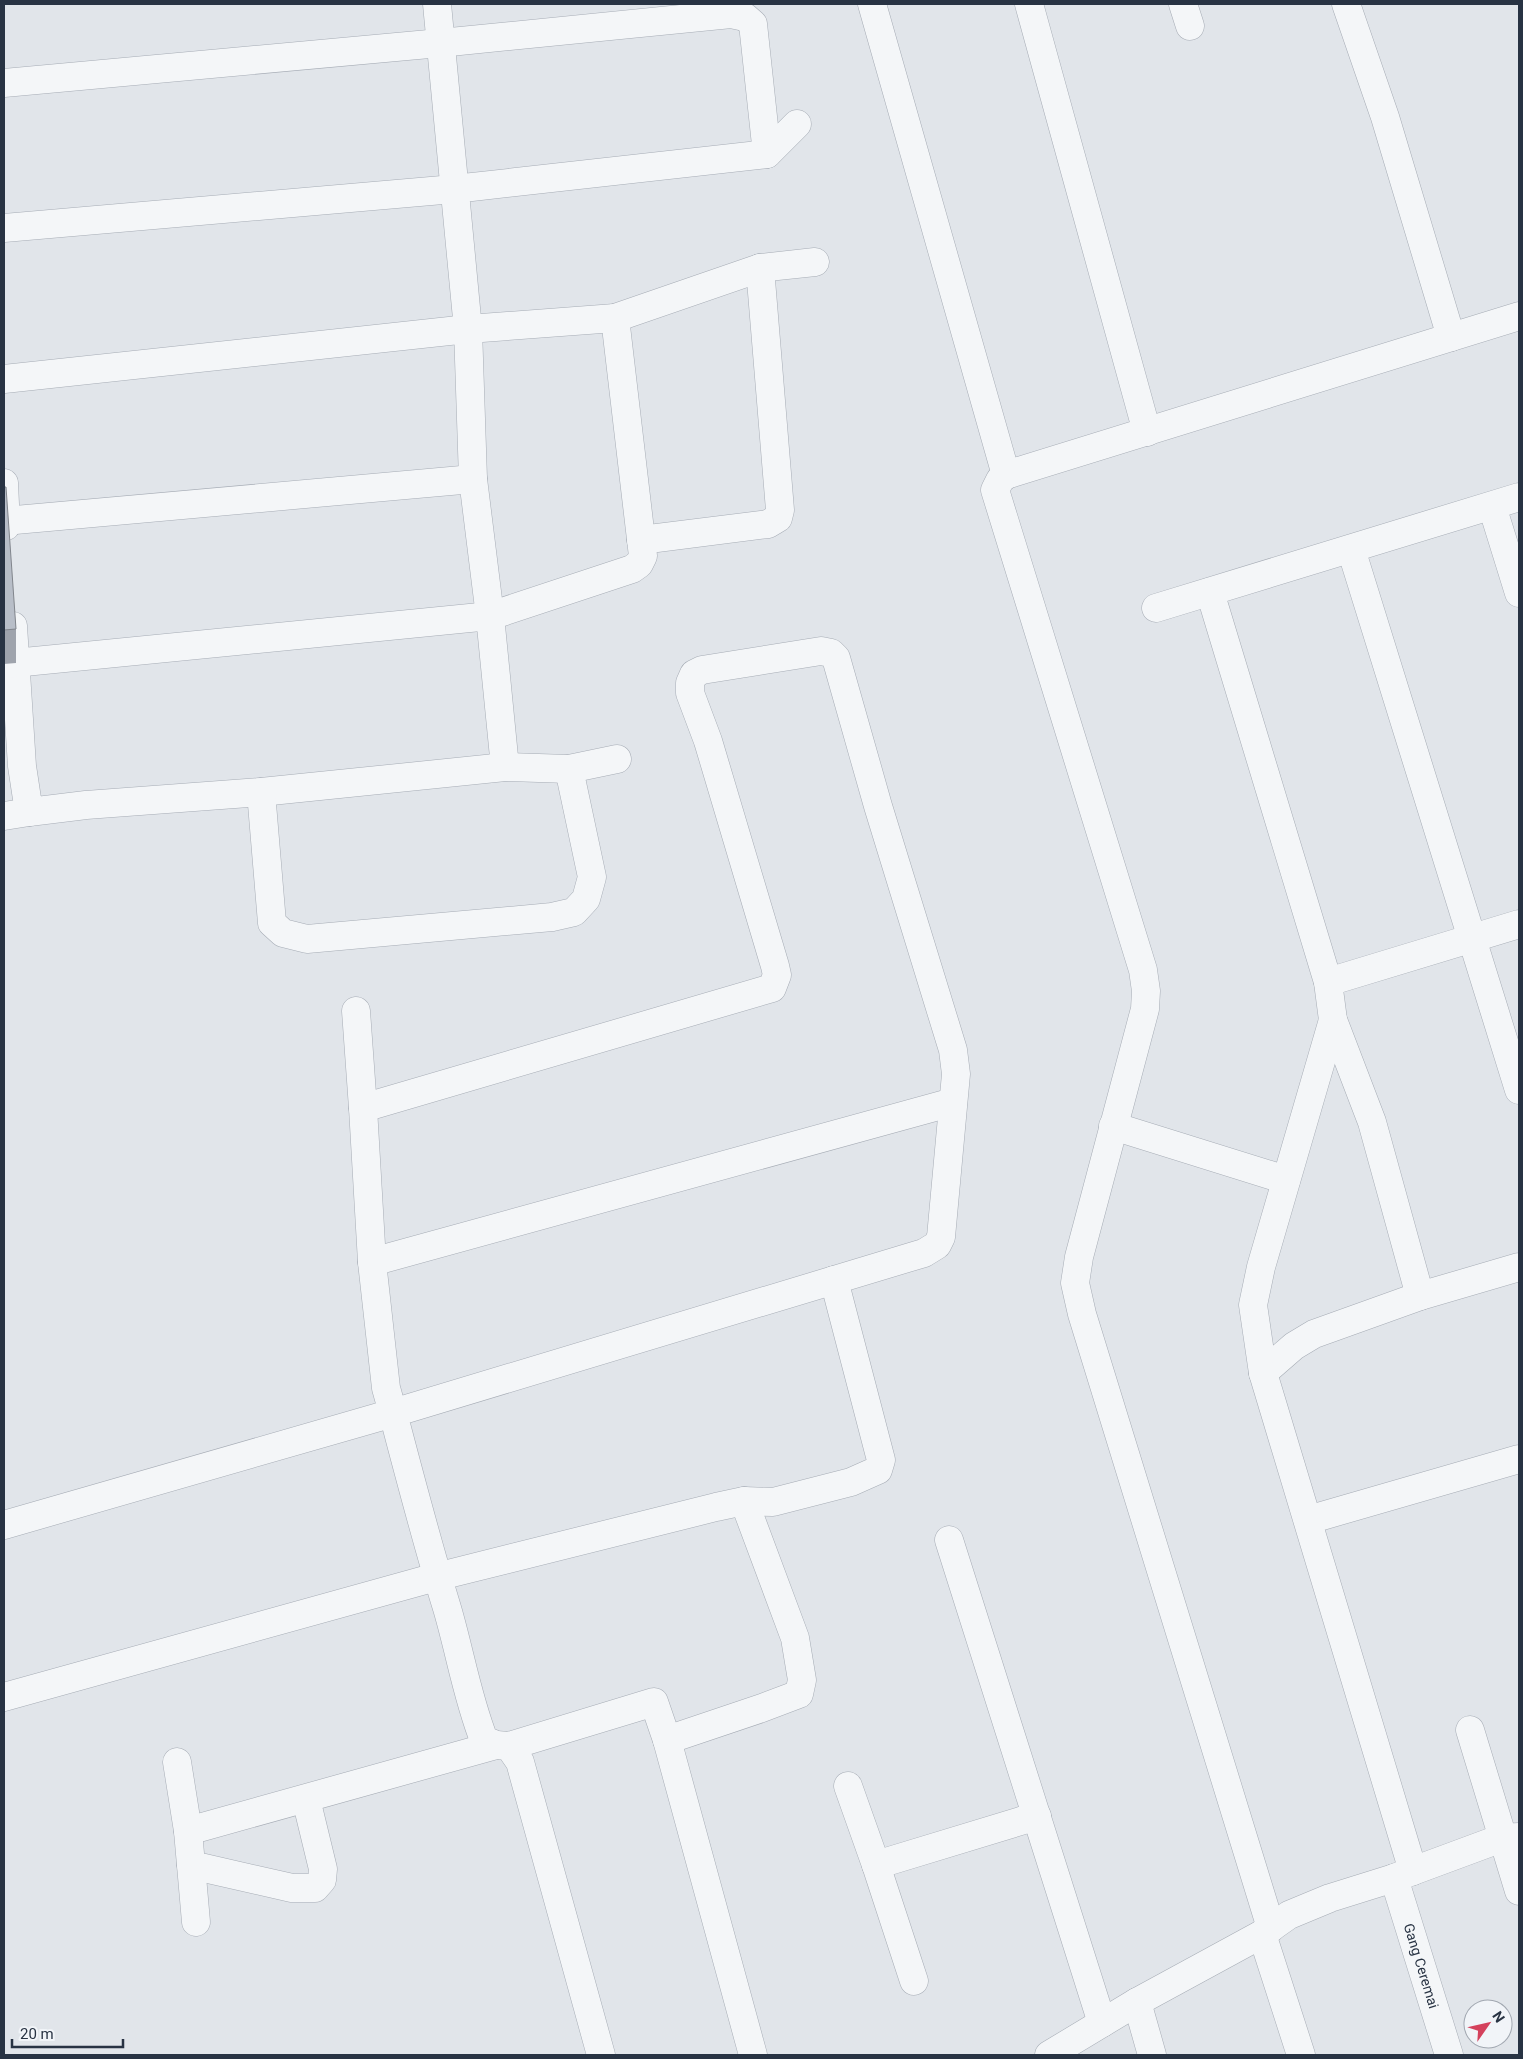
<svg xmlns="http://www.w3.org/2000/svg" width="1523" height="2059" viewBox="0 0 1523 2059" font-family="Roboto,sans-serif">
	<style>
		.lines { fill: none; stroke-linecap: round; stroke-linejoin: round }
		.minor-casing { stroke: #a6acb5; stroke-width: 29 }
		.minor { stroke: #f4f6f8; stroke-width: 28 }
		.wall { fill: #9ea3ac }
		.building { fill: #b8bec8; stroke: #81858c }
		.labels { text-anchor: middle; stroke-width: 5; stroke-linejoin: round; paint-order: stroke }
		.street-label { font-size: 14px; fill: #283343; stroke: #f1f4f8 }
	</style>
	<rect width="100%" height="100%" fill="#e1e5ea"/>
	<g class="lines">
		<defs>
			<g id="minor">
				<polyline points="437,4 468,329 473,479 490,616 505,767"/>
				<polyline points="872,4 1006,475"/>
				<polyline points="1029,4 1147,432"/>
				<polyline points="1183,4 1190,26"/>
				<polyline points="1346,4 1385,117 1451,337"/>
				<polyline points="4,83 440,43 731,14 745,17 753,24 767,154"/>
				<polyline points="4,228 454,189 767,154 797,124"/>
				<polyline points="4,379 468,329 615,318 760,268 815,262"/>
				<polyline points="4,483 6,526"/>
				<polyline points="1492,506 1519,593"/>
				<polyline points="4,521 473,479"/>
				<polyline points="641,540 768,524 778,518 780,510 760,268"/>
				<polyline points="1351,549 1519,1090"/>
				<polyline points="1210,592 1328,982 1333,1020 1372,1122 1420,1296"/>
				<polyline points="1156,608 1519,497"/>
				<polyline points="13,626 22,766 29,812 86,805 261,792 505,767 569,769 617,759"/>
				<polyline points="4,664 490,616 632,569 639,564 643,556 615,318"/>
				<polyline points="261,792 272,923 283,933 307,939 552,917 574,912 586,899 592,877 569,769"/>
				<polyline points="4,816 29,812"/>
				<polyline points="1328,982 1519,924"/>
				<polyline points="356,1011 363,1108"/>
				<polyline points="1333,1020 1261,1267 1253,1305 1263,1373 1294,1346 1314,1334 1420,1296 1519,1267"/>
				<polyline points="1113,1126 1286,1180"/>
				<polyline points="372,1262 953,1102"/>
				<polyline points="1263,1373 1413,1871"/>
				<polyline points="1308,1520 1519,1459"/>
				<path d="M4,1525L393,1413L924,1253L937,1245L941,1237L956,1074L953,1050L878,806L836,658L831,653L821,651L702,670L694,674L690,683V693L708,741L775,966L777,975L772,988L363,1108L372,1262L386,1388L393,1413C410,1478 427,1543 447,1608C460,1652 467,1697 484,1740L496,1745L509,1746L520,1762L601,2055"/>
				<polyline points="949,1540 1102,2023"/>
				<polyline points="4,1697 436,1577 716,1507 744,1501 773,1502 851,1482 878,1470 881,1460 834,1280"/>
				<polyline points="1470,1730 1519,1891"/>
				<polyline points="667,1740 762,1708 799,1694 802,1680 795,1638 744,1501"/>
				<polyline points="509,1746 654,1702 667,1740 753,2055"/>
				<polyline points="177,1762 188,1831 191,1865 292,1888 315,1888 322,1880 323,1869 306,1799"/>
				<polyline points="848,1786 876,1865 914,1981"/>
				<polyline points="188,1831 496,1745"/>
				<polyline points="191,1865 196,1922"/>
				<polyline points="876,1865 1037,1816"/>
				<path id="s1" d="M1394,1878L1449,2055"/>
				<polyline points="1271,1928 1082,1314 1075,1283 1079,1257 1145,1009 1146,991 1143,970 995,490 1000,480 1006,475 1519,316"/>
				<polyline points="1262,1934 1301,2055"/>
				<polyline points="1137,2002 1152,2055"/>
				<polyline points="1049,2055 1137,2002 1262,1934 1289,1915 1330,1898 1394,1878 1502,1838 1519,1837"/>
			</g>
		</defs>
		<use href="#minor" class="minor-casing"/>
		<use href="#minor" class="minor"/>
	</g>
	<polygon class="wall" points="4,487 16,629 16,663 4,664"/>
	<polygon class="building" points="4,487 6,487 16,629 4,630"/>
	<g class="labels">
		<g class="street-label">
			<text dy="5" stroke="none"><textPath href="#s1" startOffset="92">Gang Ceremai</textPath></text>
		</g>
	</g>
	<rect width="1523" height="2059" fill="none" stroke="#283343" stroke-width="10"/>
	<g transform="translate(1488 2024) rotate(56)"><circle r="24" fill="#f1f4f8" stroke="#a1a7b0"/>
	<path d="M0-4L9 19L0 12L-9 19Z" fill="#d4415c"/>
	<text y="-8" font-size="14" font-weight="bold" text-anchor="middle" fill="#283343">N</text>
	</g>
	<path d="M12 2039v8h111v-8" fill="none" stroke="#283343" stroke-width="2.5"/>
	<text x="20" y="2039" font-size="15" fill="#283343" stroke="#f1f4f8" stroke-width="4" paint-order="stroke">20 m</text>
</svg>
